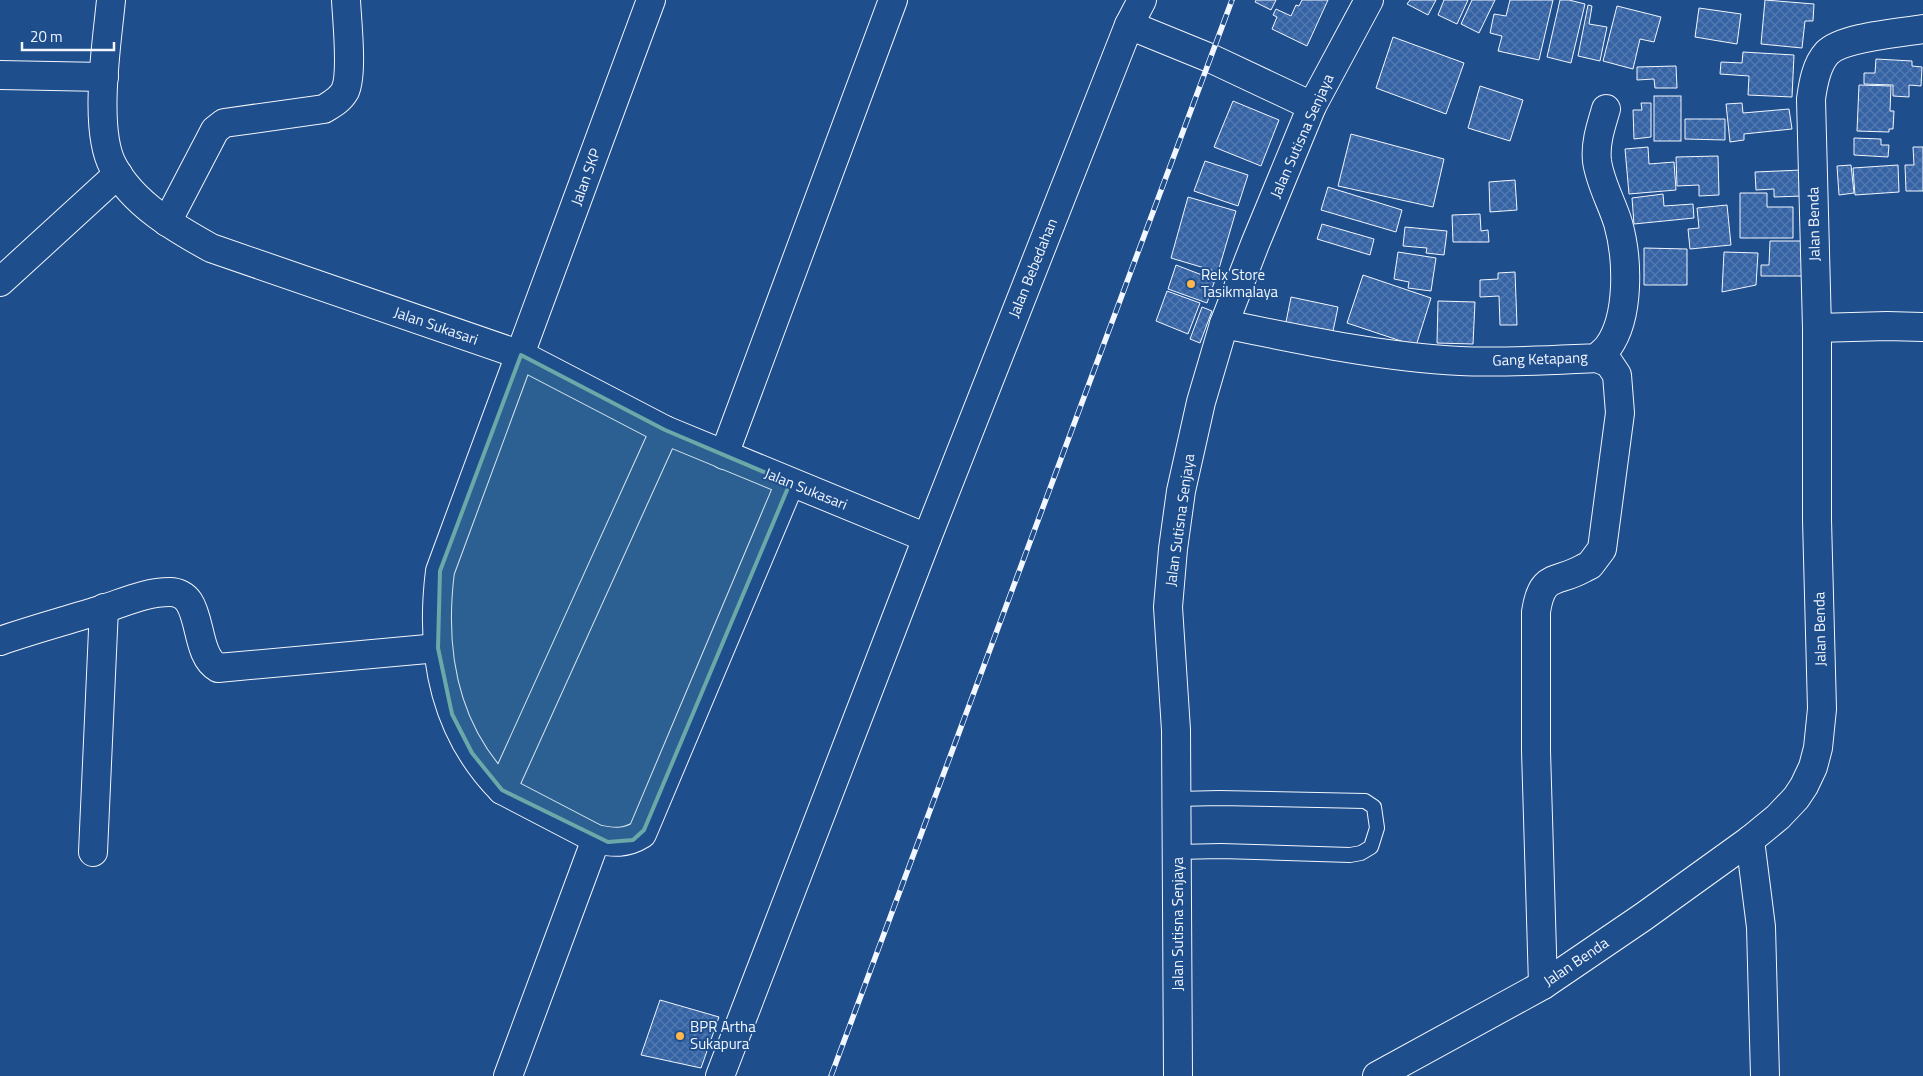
<svg xmlns="http://www.w3.org/2000/svg" width="1923" height="1076" viewBox="0 0 1923 1076" font-family="'Titillium Web',sans-serif">
	<style>
		.building { fill: url(#building-cross-hatch); stroke: #f2f6ff }
		.lines { fill: none; stroke-linecap: round; stroke-linejoin: round }
		.lane-casing { stroke: #f2f6ff; stroke-width: 16 }
		.street-casing { stroke: #f2f6ff; stroke-width: 30 }
		.secondary-casing { stroke: #f2f6ff; stroke-width: 30 }
		.primary-casing { stroke: #f2f6ff; stroke-width: 30 }
		.lane { stroke: #1f4e8c; stroke-width: 14 }
		.street { stroke: #1f4e8c; stroke-width: 28 }
		.secondary { stroke: #1f4e8c; stroke-width: 28 }
		.primary { stroke: #1f4e8c; stroke-width: 28 }
		.rail-casing { stroke: #f2f6ff; stroke-width: 5.5 }
		.rail { stroke: #1f4e8c; stroke-width: 4; stroke-dasharray: 11; stroke-linecap: butt }
		.marked { fill: #6aa9a8; fill-opacity: 0.2; stroke: #6aa9a8; stroke-width: 4; stroke-linejoin: round }
		.poi-dot { fill: #ffb74d; stroke: #1f4e8c; stroke-width: 2 }
		.labels { text-anchor: middle; stroke-width: 4; stroke-linejoin: round; paint-order: stroke }
		.street-label { font-size: 15px; fill: #f2f6ff; stroke: #1f4e8c }
		.poi-label { font-size: 15px; fill: #f2f6ff; stroke: #1f4e8c; text-anchor: start }
	</style>
	<defs>
		<pattern id="building-cross-hatch" width="8" height="8" patternUnits="userSpaceOnUse" patternTransform="scale(1.25)"><rect width="8" height="8" fill="#3563a3"/><path d="M0 0l8 8M0 8l8-8" fill="none" stroke="#537ab1"/></pattern>
	</defs>
	<rect width="100%" height="100%" fill="#1f4e8c"/>
	<g class="building">
		<polygon points="1256,0 1276,0 1271,10 1255,2"/>
		<polygon points="1302,0 1328,0 1307,46 1272,29 1277,17 1273,15 1276,9 1291,16 1296,5 1299,6"/>
		<polygon points="1410,0 1436,0 1428,15 1407,4"/>
		<polygon points="1444,0 1468,0 1457,24 1438,15"/>
		<polygon points="1472,0 1495,0 1479,33 1461,24"/>
		<polygon points="1510,0 1553,0 1539,60 1498,51 1502,36 1490,33 1494,14 1506,16"/>
		<polygon points="1560,0 1569,0 1585,4 1571,63 1547,57"/>
		<polygon points="1765,0 1814,4 1813,21 1805,21 1802,48 1761,44"/>
		<polygon points="1588,5 1592,6 1589,24 1607,27 1600,61 1578,56"/>
		<polygon points="1617,6 1661,17 1654,42 1640,39 1633,69 1603,61"/>
		<polygon points="1699,8 1741,14 1737,44 1695,37"/>
		<polygon points="1393,37 1464,63 1446,114 1376,88"/>
		<polygon points="1743,52 1794,55 1792,97 1748,95 1749,76 1720,74 1721,62 1742,63"/>
		<polygon points="1876,59 1912,61 1912,66 1922,67 1921,86 1909,85 1909,97 1893,96 1893,85 1864,84 1864,73 1875,73"/>
		<polygon points="1676,66 1677,88 1655,88 1654,79 1637,80 1637,67"/>
		<polygon points="1859,85 1891,86 1890,111 1894,111 1893,129 1889,129 1889,132 1857,131"/>
		<polygon points="1480,86 1523,100 1510,141 1468,128"/>
		<rect x="1654" y="96" width="27" height="45"/>
		<polygon points="1233,101 1279,120 1261,166 1214,147"/>
		<polygon points="1641,103 1651,103 1651,137 1634,139 1633,110 1642,110"/>
		<polygon points="1742,103 1743,113 1789,109 1792,129 1744,134 1744,140 1730,142 1726,104"/>
		<polygon points="1685,119 1725,119 1725,140 1685,139"/>
		<polygon points="1351,134 1444,159 1433,207 1338,186"/>
		<polygon points="1854,138 1881,139 1881,145 1889,145 1888,157 1854,155"/>
		<polygon points="1648,147 1649,164 1674,162 1676,190 1629,194 1625,149"/>
		<polygon points="1913,147 1923,147 1923,191 1906,191 1905,165 1914,165"/>
		<polygon points="1718,156 1719,195 1699,196 1699,185 1677,186 1676,157"/>
		<polygon points="1205,161 1248,175 1238,206 1194,191"/>
		<polygon points="1851,165 1854,193 1839,195 1837,166"/>
		<polygon points="1898,165 1899,192 1855,195 1853,168"/>
		<polygon points="1802,170 1803,196 1774,197 1774,189 1756,190 1755,172"/>
		<polygon points="1515,180 1517,210 1490,212 1489,182"/>
		<polygon points="1328,187 1402,210 1396,232 1321,210"/>
		<polygon points="1740,193 1767,193 1767,207 1793,207 1793,238 1740,238"/>
		<polygon points="1663,194 1664,206 1693,204 1694,218 1634,224 1632,198"/>
		<polygon points="1188,197 1236,211 1218,272 1171,258"/>
		<polygon points="1727,205 1731,245 1690,249 1688,229 1699,228 1697,208"/>
		<polygon points="1480,214 1481,231 1488,230 1489,242 1453,242 1452,215"/>
		<polygon points="1322,224 1374,239 1370,255 1317,239"/>
		<polygon points="1405,227 1447,231 1444,255 1426,253 1427,248 1403,246"/>
		<polygon points="1770,241 1802,241 1802,276 1761,276 1761,265 1769,265"/>
		<polygon points="1644,248 1687,249 1687,285 1644,285"/>
		<polygon points="1398,252 1436,258 1431,291 1408,288 1409,282 1394,279"/>
		<polygon points="1724,252 1758,253 1756,285 1722,292"/>
		<polygon points="1176,265 1215,280 1207,303 1168,289"/>
		<polygon points="1515,272 1517,325 1500,325 1499,296 1480,297 1480,280 1498,279 1498,273"/>
		<polygon points="1363,275 1431,298 1416,346 1347,323"/>
		<polygon points="1167,291 1200,303 1188,334 1156,321"/>
		<polygon points="1291,297 1338,307 1332,336 1285,327"/>
		<polygon points="1438,301 1475,302 1473,344 1437,343"/>
		<polygon points="1202,307 1212,311 1200,343 1190,339"/>
		<polygon points="660,1000 719,1017 701,1068 641,1055"/>
	</g>
	<g class="lines">
		<defs>
			<polyline id="lane" points="1177,799 1219,798 1365,801 1374,807 1377,828 1371,847 1361,853 1350,855 1221,851 1177,852"/>
			<g id="street">
				<path d="M111,0C107,42 93,129 113,166C133,204 175,228 211,248L521,355L665,430L927,538"/>
				<path d="M651,0L440,571C430,651 443,730 502,790L596,839C613,843 626,844 642,834L790,483"/>
				<polyline points="0,75 104,77"/>
				<path d="M167,222L215,130L224,123L324,109C332,104 340,100 345,91C353,74 347,21 346,0"/>
				<polyline points="0,282 118,174"/>
				<path d="M1224,324C1302,340 1381,357 1460,361C1506,363 1552,360 1597,358C1600,354 1605,351 1608,347C1630,317 1628,258 1618,223C1612,203 1600,183 1597,161C1595,143 1601,126 1606,109"/>
				<polyline points="1817,328 1887,326 1923,327"/>
				<polyline points="724,455 893,0"/>
				<path d="M0,641C34,629 69,620 103,609C125,602 146,592 170,592C178,592 185,596 189,602C201,620 198,657 218,668L438,648"/>
				<polyline points="502,790 665,430"/>
				<polyline points="1750,840 1761,927 1765,1076"/>
				<polyline points="93,852 104,608"/>
				<path d="M1543,985L1536,751V612C1542,572 1556,584 1584,568L1590,565L1602,549L1620,413L1617,375L1609,363L1597,358"/>
				<polyline points="508,1076 596,839"/>
				<path d="M1377,1076L1543,985L1643,917L1750,840L1778,817L1796,798L1804,786L1813,767L1818,748L1822,709L1817,520V328L1811,99C1813,84 1816,65 1827,53C1842,37 1900,33 1923,29"/>
			</g>
			<g id="secondary">
				<polyline points="1129,25 1210,58 1312,106"/>
				<polyline points="720,1076 927,538 1129,25 1142,0"/>
			</g>
			<polyline id="primary" points="1178,1076 1176,730 1168,607 1173,549 1181,491 1201,402 1224,324 1255,244 1312,106 1369,0"/>
		</defs>
		<use href="#lane" class="lane-casing"/>
		<use href="#street" class="street-casing"/>
		<use href="#secondary" class="secondary-casing"/>
		<use href="#primary" class="primary-casing"/>
		<use href="#lane" class="lane"/>
		<use href="#street" class="street"/>
		<use href="#secondary" class="secondary"/>
		<use href="#primary" class="primary"/>
		<defs>
			<polyline id="rail" points="831,1076 1232,0"/>
		</defs>
		<use href="#rail" class="rail-casing"/>
		<use href="#rail" class="rail"/>
	</g>
	<path class="marked" d="M521,355L665,430L790,483L644,830L633,840L608,842L502,790L472,753L452,714L438,648L440,571Z"/>
	<g class="poi-dot">
		<circle cx="1191" cy="284" r="5"/>
		<circle cx="680" cy="1036" r="5"/>
	</g>
	<g class="labels">
		<g class="street-label">
			<text transform="translate(1302 136) rotate(-66)" y="5">Jalan Sutisna Senjaya</text>
			<text transform="translate(586 177) rotate(-70)" y="5">Jalan SKP</text>
			<text transform="translate(1814 224) rotate(-91)" y="5">Jalan Benda</text>
			<text transform="translate(1033 268) rotate(-68)" y="5">Jalan Bebedahan</text>
			<text transform="translate(436 326) rotate(19)" y="5">Jalan Sukasari</text>
			<text transform="translate(1540 359) rotate(-2)" y="5">Gang Ketapang</text>
			<text transform="translate(806 489) rotate(22)" y="5">Jalan Sukasari</text>
			<text transform="translate(1180 520) rotate(-82)" y="5">Jalan Sutisna Senjaya</text>
			<text transform="translate(1820 629) rotate(-91)" y="5">Jalan Benda</text>
			<text transform="translate(1178 924) rotate(-90)" y="5">Jalan Sutisna Senjaya</text>
			<text transform="translate(1576 962) rotate(-34)" y="5">Jalan Benda</text>
		</g>
		<g class="poi-label">
			<text x="1201" y="280">Relx Store<tspan x="1201" dy="17">Tasikmalaya</tspan></text>
			<text x="690" y="1032">BPR Artha<tspan x="690" dy="17">Sukapura</tspan></text>
		</g>
	</g>
	<path d="M22 42v8h92v-8" fill="none" stroke="#f2f6ff" stroke-width="2.5"/>
	<text x="30" y="42" font-size="15" fill="#f2f6ff" stroke="#1f4e8c" stroke-width="4" paint-order="stroke">20 m</text>
</svg>
